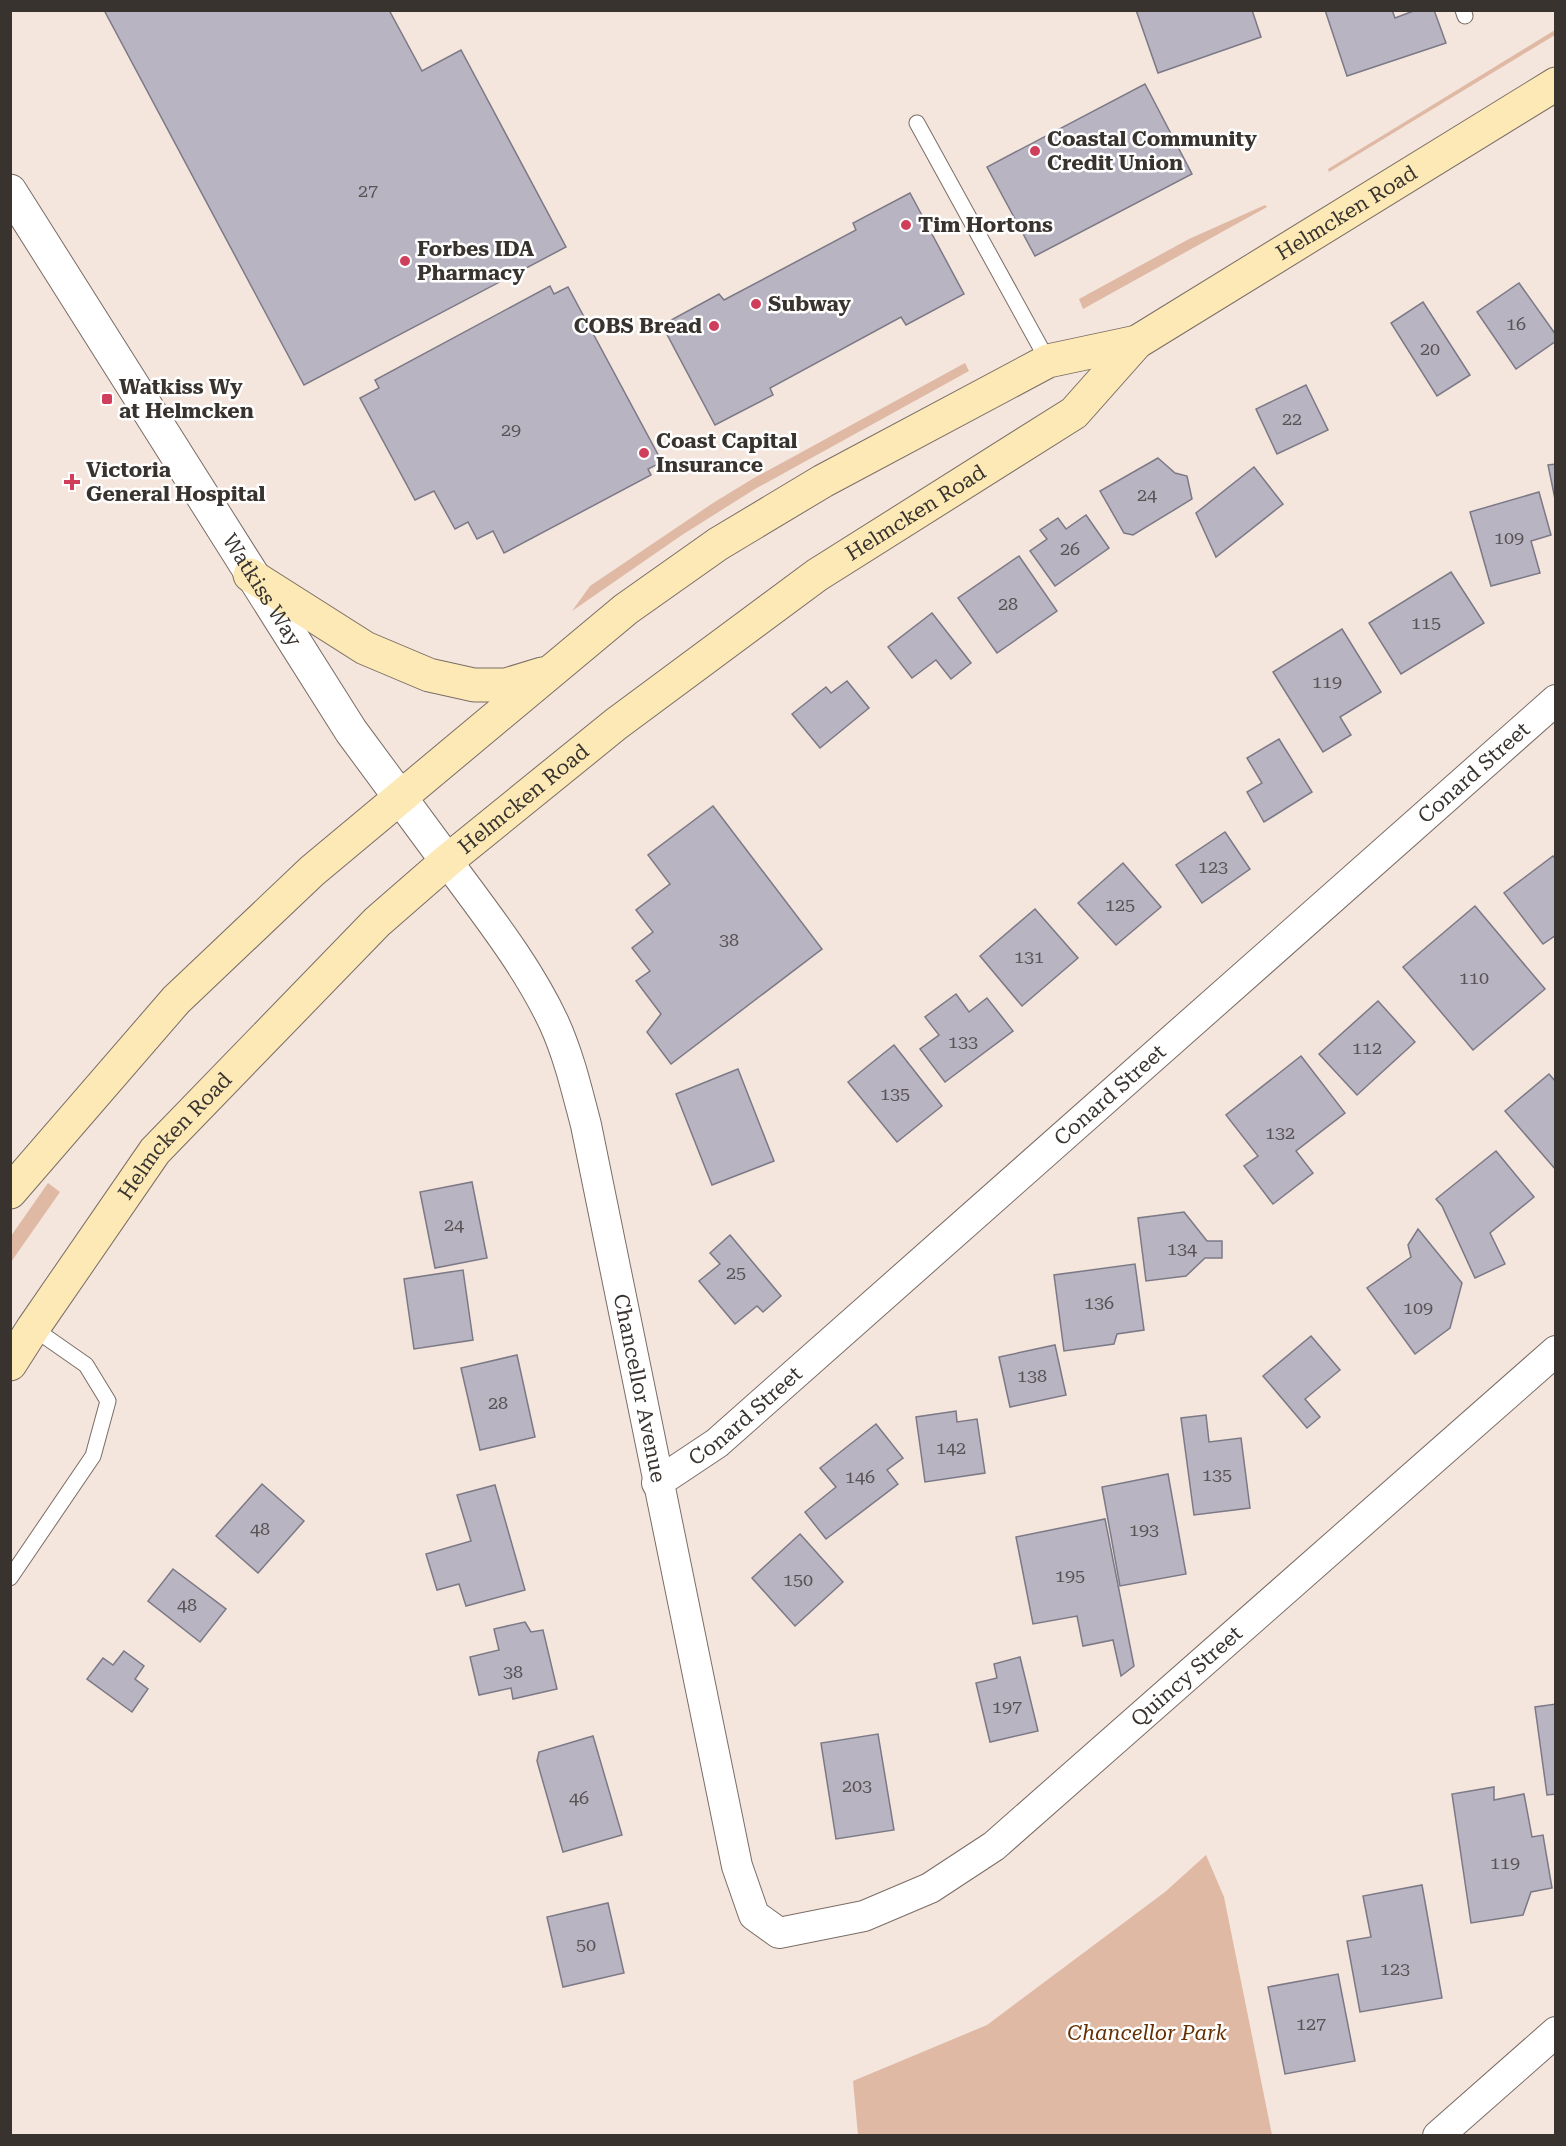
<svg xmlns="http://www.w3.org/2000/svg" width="1566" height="2146" viewBox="0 0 1566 2146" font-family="'Roboto Serif',serif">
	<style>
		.green { fill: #dfb9a4 }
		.building { fill: #b8b4c2; stroke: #7c7986; stroke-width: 1.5 }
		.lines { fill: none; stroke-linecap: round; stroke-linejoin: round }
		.service-casing { stroke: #7a6d65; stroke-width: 17 }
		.minor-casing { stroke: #7a6d65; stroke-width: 32 }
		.tertiary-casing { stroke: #7a6d65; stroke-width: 35 }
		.secondary-casing { stroke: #7a6d65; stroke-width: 35 }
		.service { stroke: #fff; stroke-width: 15 }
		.minor { stroke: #fff; stroke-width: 30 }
		.tertiary { stroke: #fff; stroke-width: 33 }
		.secondary { stroke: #fce9b6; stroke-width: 33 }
		.poi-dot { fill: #cf3f5c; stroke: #fff; stroke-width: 2 }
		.labels { text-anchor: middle; stroke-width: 5; stroke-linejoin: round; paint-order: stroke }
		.number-label { font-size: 18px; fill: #585354 }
		.poi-label { font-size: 21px; font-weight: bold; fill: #38332f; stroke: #fff; text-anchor: start }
		.street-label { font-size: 21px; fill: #38332f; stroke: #fff }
		.park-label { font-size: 21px; font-style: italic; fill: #662f02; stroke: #fff }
	</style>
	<rect width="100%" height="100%" fill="#f4e5dd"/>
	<g class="green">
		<polygon points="1555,30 1555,35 1329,172 1328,169"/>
		<polygon points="1265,205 1267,207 1083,309 1079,299 1189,239"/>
		<polygon points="965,363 969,371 755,489 682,535 572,611 590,586 713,503 754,478"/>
		<polygon points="48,1183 60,1192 11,1262 11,1236"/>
		<polygon points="1206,1855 1224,1897 1272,2135 858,2135 853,2081 987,2025 1165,1892"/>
	</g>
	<g class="building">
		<polygon points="104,10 389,10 422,71 461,50 566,247 304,385"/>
		<polygon points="1136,10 1252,10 1261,37 1158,73"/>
		<polygon points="1325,10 1392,10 1395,18 1416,10 1434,10 1446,43 1347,76"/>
		<polygon points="1145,84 1192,174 1035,256 987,167"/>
		<polygon points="910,193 964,294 906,325 901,317 770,388 773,395 715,425 662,325 719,294 724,300 856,230 853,223"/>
		<polygon points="1519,283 1556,335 1556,341 1516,369 1477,312"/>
		<polygon points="550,286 554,294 568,287 662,462 648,469 651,475 504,553 493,531 477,539 468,522 455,529 434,491 415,500 360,398 379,388 375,380"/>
		<polygon points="1423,302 1470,375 1437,396 1391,323"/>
		<polygon points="1306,385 1328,430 1277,454 1256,409"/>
		<polygon points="1158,458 1175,473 1187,476 1192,499 1133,535 1124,533 1100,491"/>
		<polygon points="1556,464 1556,504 1548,465"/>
		<polygon points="1254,467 1283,504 1216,557 1196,513"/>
		<polygon points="1539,492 1551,535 1531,541 1540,573 1491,586 1470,512"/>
		<polygon points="1086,515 1109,548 1055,586 1030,551 1047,539 1040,530 1058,518 1066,529"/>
		<polygon points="1019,556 1057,611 997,653 958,598"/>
		<polygon points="1451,572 1484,623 1401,674 1369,623"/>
		<polygon points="932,613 971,663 951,679 936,660 912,678 888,647"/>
		<polygon points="1342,629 1381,692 1340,717 1351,735 1323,752 1273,672"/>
		<polygon points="847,681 869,708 820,748 792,714 826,687 831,693"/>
		<polygon points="1279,739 1312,792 1264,822 1247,792 1262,783 1247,758"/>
		<polygon points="713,806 822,949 671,1064 647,1032 661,1014 636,981 650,971 632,948 653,932 636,910 670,884 648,855"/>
		<polygon points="1225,832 1250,869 1202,903 1176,865"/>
		<polygon points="1553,856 1556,859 1556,935 1543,944 1504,893"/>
		<polygon points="1123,863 1161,907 1116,945 1078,903"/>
		<polygon points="1475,906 1545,989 1473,1050 1403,967"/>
		<polygon points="1035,909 1078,958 1022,1006 980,956"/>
		<polygon points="956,994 969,1012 987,998 1013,1031 945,1082 920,1049 939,1035 925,1017"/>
		<polygon points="1378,1001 1415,1042 1357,1095 1319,1054"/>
		<polygon points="894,1045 942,1106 897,1142 848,1082"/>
		<polygon points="1301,1056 1345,1113 1296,1151 1313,1173 1273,1204 1244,1166 1258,1156 1226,1115"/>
		<polygon points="738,1069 774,1161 712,1185 676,1094"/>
		<polygon points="1549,1074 1556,1082 1556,1170 1505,1111"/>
		<polygon points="1496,1151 1534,1197 1490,1233 1505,1264 1475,1278 1442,1206 1436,1199"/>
		<polygon points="472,1182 487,1258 435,1268 420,1192"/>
		<polygon points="1184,1212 1207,1241 1222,1241 1222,1258 1205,1258 1186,1276 1146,1281 1138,1218"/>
		<polygon points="1418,1229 1462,1283 1450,1328 1415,1354 1367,1288 1411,1257 1408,1245"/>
		<polygon points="730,1235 781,1296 763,1312 757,1306 735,1324 699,1281 720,1264 710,1253"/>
		<polygon points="1135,1264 1144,1330 1117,1334 1114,1344 1064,1351 1054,1275"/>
		<polygon points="463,1270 473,1340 414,1349 404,1279"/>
		<polygon points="1311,1336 1340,1370 1305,1399 1320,1417 1307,1428 1263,1376"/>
		<polygon points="1055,1345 1066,1395 1010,1407 999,1357"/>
		<polygon points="517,1355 535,1437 480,1450 461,1368"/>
		<polygon points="956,1411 957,1422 977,1419 985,1473 925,1482 916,1417"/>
		<polygon points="1206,1415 1209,1442 1241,1438 1250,1508 1194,1515 1181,1418"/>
		<polygon points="876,1424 903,1458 887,1470 898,1484 826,1539 805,1512 836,1487 820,1468"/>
		<polygon points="1168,1474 1186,1574 1120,1586 1102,1487"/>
		<polygon points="262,1484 304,1521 258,1573 216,1536"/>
		<polygon points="495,1485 525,1590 466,1606 459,1584 437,1590 426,1554 471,1541 457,1495"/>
		<polygon points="1105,1519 1134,1666 1121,1676 1113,1640 1083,1646 1077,1616 1033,1624 1016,1537"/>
		<polygon points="800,1534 843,1582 795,1626 752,1578"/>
		<polygon points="173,1569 226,1609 200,1642 148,1601"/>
		<polygon points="525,1622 531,1632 543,1630 557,1689 513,1699 511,1688 479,1695 470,1657 499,1650 494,1629"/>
		<polygon points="124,1651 144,1666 135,1679 148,1689 132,1712 87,1679 103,1658 113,1665"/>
		<polygon points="1020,1657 1038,1731 990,1742 976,1683 997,1678 994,1664"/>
		<polygon points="1556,1704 1556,1794 1547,1795 1535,1707"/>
		<polygon points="878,1734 894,1830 836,1839 821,1743"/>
		<polygon points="593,1736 622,1835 563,1852 537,1761 539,1752"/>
		<polygon points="1494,1787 1494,1800 1524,1794 1532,1837 1543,1835 1552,1888 1531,1892 1523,1915 1471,1923 1452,1794"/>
		<polygon points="1422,1885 1442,1998 1360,2012 1347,1941 1371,1937 1363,1896"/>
		<polygon points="608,1903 624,1973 563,1987 547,1917"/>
		<polygon points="1338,1974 1355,2061 1285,2074 1268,1987"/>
	</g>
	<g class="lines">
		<defs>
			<g id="service">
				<polyline points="1463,10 1465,16"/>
				<polyline points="917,123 1048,361"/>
				<polyline points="10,1578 93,1456 108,1401 86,1365 33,1328"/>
			</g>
			<g id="minor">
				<path id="s1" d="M447,861C485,913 527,965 554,1023C569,1056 577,1091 586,1125L737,1866L754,1915L779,1933L864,1916L930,1888L994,1846L1556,1351"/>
				<path id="s2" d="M657,1483L717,1443L1556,700"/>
				<polyline points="1438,2136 1556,2032"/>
			</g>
			<g id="tertiary">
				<path id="s3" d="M10,191L351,731L447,861"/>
			</g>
			<g id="secondary">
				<polyline points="250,575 365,648 429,675 474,685 506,685 542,674"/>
				<polyline points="10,1192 176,1000 312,871 626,609 718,544 823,481 1048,361 1137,342"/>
				<path id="s4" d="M10,1364L33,1328L155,1151L377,922L447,861L616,724L817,575L1074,413L1137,342L1556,84"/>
			</g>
		</defs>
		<use href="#service" class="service-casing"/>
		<use href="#minor" class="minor-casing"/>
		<use href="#tertiary" class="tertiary-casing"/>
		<use href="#secondary" class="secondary-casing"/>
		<use href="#service" class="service"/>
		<use href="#minor" class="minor"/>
		<use href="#tertiary" class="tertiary"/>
		<use href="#secondary" class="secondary"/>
	</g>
	<g class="poi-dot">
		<circle cx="1035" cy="151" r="6"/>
		<circle cx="906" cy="225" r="6"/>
		<circle cx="405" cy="261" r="6"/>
		<circle cx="756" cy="304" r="6"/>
		<circle cx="714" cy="326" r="6"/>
		<rect x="101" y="393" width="12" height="12" rx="3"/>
		<circle cx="644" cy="453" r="6"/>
		<path d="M69 473h6v6h6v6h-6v6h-6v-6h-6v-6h6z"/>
	</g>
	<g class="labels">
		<g class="number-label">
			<text x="368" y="197">27</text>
			<text x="1516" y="330">16</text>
			<text x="1430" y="355">20</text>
			<text x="1292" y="425">22</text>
			<text x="511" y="436">29</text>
			<text x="1147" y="501">24</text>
			<text x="1509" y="544">109</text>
			<text x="1070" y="555">26</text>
			<text x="1008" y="610">28</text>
			<text x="1426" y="629">115</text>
			<text x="1327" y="688">119</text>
			<text x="1213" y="873">123</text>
			<text x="1120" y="911">125</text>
			<text x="729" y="946">38</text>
			<text x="1029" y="963">131</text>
			<text x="1474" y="984">110</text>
			<text x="963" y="1048">133</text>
			<text x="1367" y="1054">112</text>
			<text x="895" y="1100">135</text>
			<text x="1280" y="1139">132</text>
			<text x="454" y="1231">24</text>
			<text x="1182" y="1255">134</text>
			<text x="736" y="1279">25</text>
			<text x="1099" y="1309">136</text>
			<text x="1418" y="1314">109</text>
			<text x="1032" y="1382">138</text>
			<text x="498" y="1409">28</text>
			<text x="951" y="1454">142</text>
			<text x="1217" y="1481">135</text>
			<text x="860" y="1483">146</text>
			<text x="260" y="1535">48</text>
			<text x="1144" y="1536">193</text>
			<text x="1070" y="1582">195</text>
			<text x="798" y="1586">150</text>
			<text x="187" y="1611">48</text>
			<text x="513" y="1678">38</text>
			<text x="1007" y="1713">197</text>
			<text x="857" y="1792">203</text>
			<text x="579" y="1804">46</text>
			<text x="1505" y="1869">119</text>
			<text x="586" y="1951">50</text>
			<text x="1395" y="1975">123</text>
			<text x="1311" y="2030">127</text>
		</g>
		<g class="poi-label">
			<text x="1047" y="146">Coastal Community<tspan x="1047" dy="24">Credit Union</tspan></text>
			<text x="918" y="232">Tim Hortons</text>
			<text x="417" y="256">Forbes IDA<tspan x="417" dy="24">Pharmacy</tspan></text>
			<text x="768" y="311">Subway</text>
			<text x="702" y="333" text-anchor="end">COBS Bread</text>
			<text x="119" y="394">Watkiss Wy<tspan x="119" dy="24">at Helmcken</tspan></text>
			<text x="656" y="448">Coast Capital<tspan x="656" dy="24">Insurance</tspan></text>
			<text x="86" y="477">Victoria<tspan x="86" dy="24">General Hospital</tspan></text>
		</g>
		<g class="street-label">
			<text dy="7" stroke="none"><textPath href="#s4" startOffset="1782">Helmcken Road</textPath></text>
			<text dy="7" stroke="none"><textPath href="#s4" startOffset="1254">Helmcken Road</textPath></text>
			<text dy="7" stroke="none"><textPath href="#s3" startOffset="472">Watkiss Way</textPath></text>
			<text dy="7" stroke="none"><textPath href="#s2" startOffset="1083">Conard Street</textPath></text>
			<text dy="7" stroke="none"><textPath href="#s4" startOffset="768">Helmcken Road</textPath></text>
			<text dy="7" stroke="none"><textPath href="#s2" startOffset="597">Conard Street</textPath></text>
			<text dy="7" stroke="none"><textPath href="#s4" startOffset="282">Helmcken Road</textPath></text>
			<text dy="7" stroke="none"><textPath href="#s1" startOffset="570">Chancellor Avenue</textPath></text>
			<text dy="7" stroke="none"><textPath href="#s2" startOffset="111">Conard Street</textPath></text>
			<text dy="7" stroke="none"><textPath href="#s1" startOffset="1632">Quincy Street</textPath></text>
		</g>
		<g class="park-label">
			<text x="1147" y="2040">Chancellor Park</text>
		</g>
	</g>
	<rect width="1566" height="2146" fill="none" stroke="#38332f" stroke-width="24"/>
</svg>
